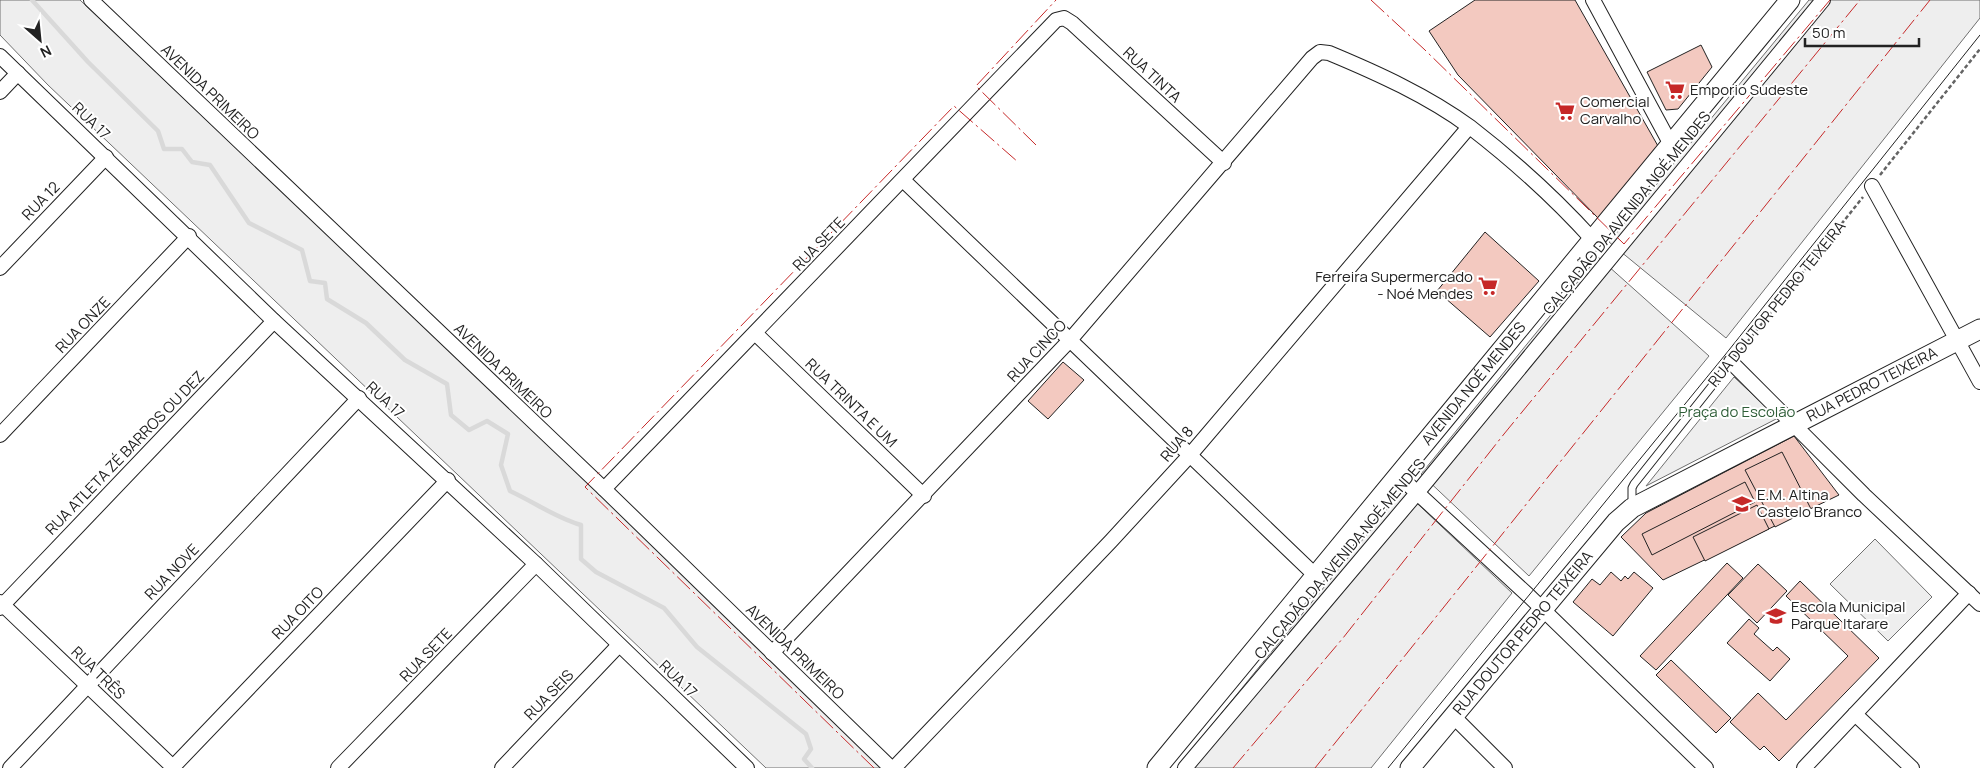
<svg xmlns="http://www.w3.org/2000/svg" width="1980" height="768" viewBox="0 0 1980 768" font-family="Manrope,sans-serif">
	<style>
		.green { fill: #eee; stroke: #6f6f6f }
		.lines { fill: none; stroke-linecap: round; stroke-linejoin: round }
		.stream { stroke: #d9d9d9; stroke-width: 4.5 }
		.building { fill: #f3c9c0; stroke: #222 }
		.lane-casing { stroke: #222; stroke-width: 9 }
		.street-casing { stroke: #222; stroke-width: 16 }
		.secondary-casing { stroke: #222; stroke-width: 21 }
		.path { stroke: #646464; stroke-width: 2.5; stroke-dasharray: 4 2.5; stroke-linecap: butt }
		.lane { stroke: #fff; stroke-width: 7 }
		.street { stroke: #fff; stroke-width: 14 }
		.secondary { stroke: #fff; stroke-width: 19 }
		.tram { stroke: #222; stroke-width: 1 }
		.power { stroke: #c62828; stroke-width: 1; stroke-dasharray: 18 4 2.5 4; stroke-linecap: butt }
		.labels { text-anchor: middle; stroke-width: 4; stroke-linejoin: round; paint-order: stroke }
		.street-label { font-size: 15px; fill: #222; stroke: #fff }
		.poi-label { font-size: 15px; fill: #222; stroke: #fff; text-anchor: start }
		.park-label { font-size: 15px; fill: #2f5e38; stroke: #fff }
	</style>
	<rect width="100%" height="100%" fill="#fff"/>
	<g class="green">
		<polygon points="0,0 80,0 605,498 884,768 766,768 48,85 0,35"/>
		<polygon points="1809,0 1980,0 1980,18 1726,338 1609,242"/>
		<polygon points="1598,257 1709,356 1529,576 1421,474"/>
		<polygon points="1734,377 1778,418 1646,486"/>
		<polygon points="1403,490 1512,593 1371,768 1177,768"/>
		<polygon points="1875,539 1932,597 1888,641 1830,584"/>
	</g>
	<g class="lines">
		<path class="stream" d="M32,0L88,62L158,131L164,149H182L192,162L210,165L249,223L302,250L310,281L325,283L327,299L366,323L405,360L447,384L451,415L469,430L487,421L508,434L501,465L510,491C534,502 556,518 581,525V559L596,572L664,608L697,647L806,734L811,749L804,759L812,768"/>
	</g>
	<g class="building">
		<polygon points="1475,0 1575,0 1658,146 1598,218 1458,75 1429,31"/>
		<polygon points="1701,45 1712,67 1678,109 1666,110 1647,72"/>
		<polygon points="1485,232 1539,281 1490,337 1437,291"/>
		<polygon points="1063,362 1084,380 1048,419 1028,401"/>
		<polygon points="1794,436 1839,495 1663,580 1621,537 1646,513"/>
		<polygon points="1782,452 1811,509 1775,527 1745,470"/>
		<polygon points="1745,482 1755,502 1652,555 1642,534"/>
		<polygon points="1757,505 1769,529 1705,561 1693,537"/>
		<polygon points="1727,563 1743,578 1656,670 1640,656"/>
		<polygon points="1758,564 1787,591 1757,623 1728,595"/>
		<polygon points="1611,572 1621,581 1625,576 1628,579 1634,572 1653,588 1613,636 1573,602 1592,579 1600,585"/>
		<polygon points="1800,581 1879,658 1779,761 1764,746 1760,750 1730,722 1758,693 1786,720 1848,656 1786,596"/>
		<polygon points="1749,619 1759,628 1754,634 1773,651 1777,647 1790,659 1770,681 1727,643"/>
		<polygon points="1671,660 1731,718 1716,733 1656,675"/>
	</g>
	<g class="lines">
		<defs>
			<polyline id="lane" points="1632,506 1632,488 1634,484 1731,362"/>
			<g id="street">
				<polyline points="91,0 604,489 891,768"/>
				<polyline points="1593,0 1670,143"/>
				<polyline points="0,56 274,321 536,564 747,768"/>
				<polyline points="0,92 18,73"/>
				<polyline points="903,180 1316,576"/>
				<polyline points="1872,186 1980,382"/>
				<polyline points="0,268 106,157"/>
				<polyline points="755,333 924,496"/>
				<polyline points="1731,362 1864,495 1980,604"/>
				<polyline points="0,435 189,236"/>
				<polyline points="1399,476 1529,596 1706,768"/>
				<polyline points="604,489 1056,20 1064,18 1072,23 1224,163"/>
				<polyline points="0,602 174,768"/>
				<polyline points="0,608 274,321"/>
				<path d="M772,653L1070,340L1312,58L1320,52L1329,53C1377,73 1428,96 1470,127C1514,161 1556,199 1593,240"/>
				<polyline points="1855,714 1912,768"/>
				<polyline points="1453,716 1505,768"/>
				<polyline points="10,768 359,398"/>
				<polyline points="172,768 448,480"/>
				<polyline points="338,768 536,564"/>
				<polyline points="502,768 619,645"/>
				<polyline points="894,768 1111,541 1190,455 1469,127"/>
				<polyline points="1185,768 1417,493 1823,0"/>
				<polyline points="1804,768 1969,593"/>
			</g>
			<g id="secondary">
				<path id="s1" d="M1157,768C1369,513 1578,255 1790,0"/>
				<path id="s2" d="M1410,768L1616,522L1632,508L1980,329"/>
			</g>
		</defs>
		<use href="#lane" class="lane-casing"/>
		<use href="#street" class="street-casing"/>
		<use href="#secondary" class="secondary-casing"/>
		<g class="path">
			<polyline points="1880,175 1980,49"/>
			<polyline points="1740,351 1863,197"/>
		</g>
		<use href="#lane" class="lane"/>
		<use href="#street" class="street"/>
		<use href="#secondary" class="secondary"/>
		<polyline class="tram" points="1388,768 1725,355 1980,35"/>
		<g class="power">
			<polyline points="1371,0 1425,50 1624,244 1830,0"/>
			<polyline points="1036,145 976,86 1056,0"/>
			<polyline points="874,768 585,487 954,106 1018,162"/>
			<polyline points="1233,768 1343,638 1504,434 1860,0"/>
			<polyline points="1315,768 1930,0"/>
		</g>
	</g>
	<defs>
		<symbol id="supermarket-bare" viewBox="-9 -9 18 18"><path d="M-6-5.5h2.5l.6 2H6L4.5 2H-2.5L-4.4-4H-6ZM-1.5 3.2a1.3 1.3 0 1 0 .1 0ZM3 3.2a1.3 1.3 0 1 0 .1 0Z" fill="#c62828" stroke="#fff" stroke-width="2.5" paint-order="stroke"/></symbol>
		<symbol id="school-bare" viewBox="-9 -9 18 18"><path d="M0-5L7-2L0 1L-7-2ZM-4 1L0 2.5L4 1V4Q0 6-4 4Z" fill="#c62828" stroke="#fff" stroke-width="2.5" paint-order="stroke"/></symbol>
	</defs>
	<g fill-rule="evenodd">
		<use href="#supermarket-bare" x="1661" y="76" width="28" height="28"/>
		<use href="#supermarket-bare" x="1551" y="97" width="28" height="28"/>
		<use href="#supermarket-bare" x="1474" y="272" width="28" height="28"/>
		<use href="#school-bare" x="1728" y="490" width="28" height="28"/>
		<use href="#school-bare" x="1762" y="602" width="28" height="28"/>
	</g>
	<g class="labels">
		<g class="street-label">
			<text transform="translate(1152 75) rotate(43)" y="5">RUA TINTA</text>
			<text transform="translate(210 92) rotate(44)" y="5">AVENIDA PRIMEIRO</text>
			<text transform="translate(91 121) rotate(44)" y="5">RUA 17</text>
			<text transform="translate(41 201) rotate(-46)" y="5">RUA 12</text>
			<text transform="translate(1627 213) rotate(-51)" y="5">CALÇADÃO DA AVENIDA NOÉ MENDES</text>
			<text transform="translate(819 244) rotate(-46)" y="5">RUA SETE</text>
			<text transform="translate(1777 304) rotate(-51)" y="5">RUA DOUTOR PEDRO TEIXEIRA</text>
			<text transform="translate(83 325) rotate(-46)" y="5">RUA ONZE</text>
			<text transform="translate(1037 351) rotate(-47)" y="5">RUA CINCO</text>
			<text transform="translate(503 371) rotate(44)" y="5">AVENIDA PRIMEIRO</text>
			<text dy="5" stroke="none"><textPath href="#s1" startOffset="498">AVENIDA NOÉ MENDES</textPath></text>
			<text dy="5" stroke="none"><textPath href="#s2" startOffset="612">RUA PEDRO TEIXEIRA</textPath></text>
			<text transform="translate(385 400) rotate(43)" y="5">RUA 17</text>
			<text transform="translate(851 403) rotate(44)" y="5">RUA TRINTA E UM</text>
			<text transform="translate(1177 444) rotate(-49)" y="5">RUA 8</text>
			<text transform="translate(125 453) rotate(-46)" y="5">RUA ATLETA ZÉ BARROS OU DEZ</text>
			<text transform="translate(1340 559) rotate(-50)" y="5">CALÇADÃO DA AVENIDA NOÉ MENDES</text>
			<text transform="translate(172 572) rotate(-46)" y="5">RUA NOVE</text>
			<text transform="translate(298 613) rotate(-46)" y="5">RUA OITO</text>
			<text dy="5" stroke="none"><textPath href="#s2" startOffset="176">RUA DOUTOR PEDRO TEIXEIRA</textPath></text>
			<text transform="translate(795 652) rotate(44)" y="5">AVENIDA PRIMEIRO</text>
			<text transform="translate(426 655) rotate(-46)" y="5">RUA SETE</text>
			<text transform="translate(98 673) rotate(44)" y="5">RUA TRÊS</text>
			<text transform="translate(678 679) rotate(44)" y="5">RUA 17</text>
			<text transform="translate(549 695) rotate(-46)" y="5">RUA SEIS</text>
		</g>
		<g class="poi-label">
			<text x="1690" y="95">Emporio Sudeste</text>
			<text x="1580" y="107">Comercial<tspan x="1580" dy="17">Carvalho</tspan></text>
			<text x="1473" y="282" text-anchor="end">Ferreira Supermercado<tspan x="1473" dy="17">- Noé Mendes</tspan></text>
			<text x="1757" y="500">E.M. Altina<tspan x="1757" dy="17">Castelo Branco</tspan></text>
			<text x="1791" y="612">Escola Municipal<tspan x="1791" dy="17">Parque Itarare</tspan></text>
		</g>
		<g class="park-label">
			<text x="1737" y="417">Praça do Escolão</text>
		</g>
	</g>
	<g transform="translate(40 40) rotate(153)" stroke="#ffffff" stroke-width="4" paint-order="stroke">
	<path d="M0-4L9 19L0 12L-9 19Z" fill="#222222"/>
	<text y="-8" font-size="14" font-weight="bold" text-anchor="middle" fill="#222222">N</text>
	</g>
	<path d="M1805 38v8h114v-8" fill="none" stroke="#222222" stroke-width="2.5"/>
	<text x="1812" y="38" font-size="15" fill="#222222" stroke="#ffffff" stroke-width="4" paint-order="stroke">50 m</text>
</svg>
